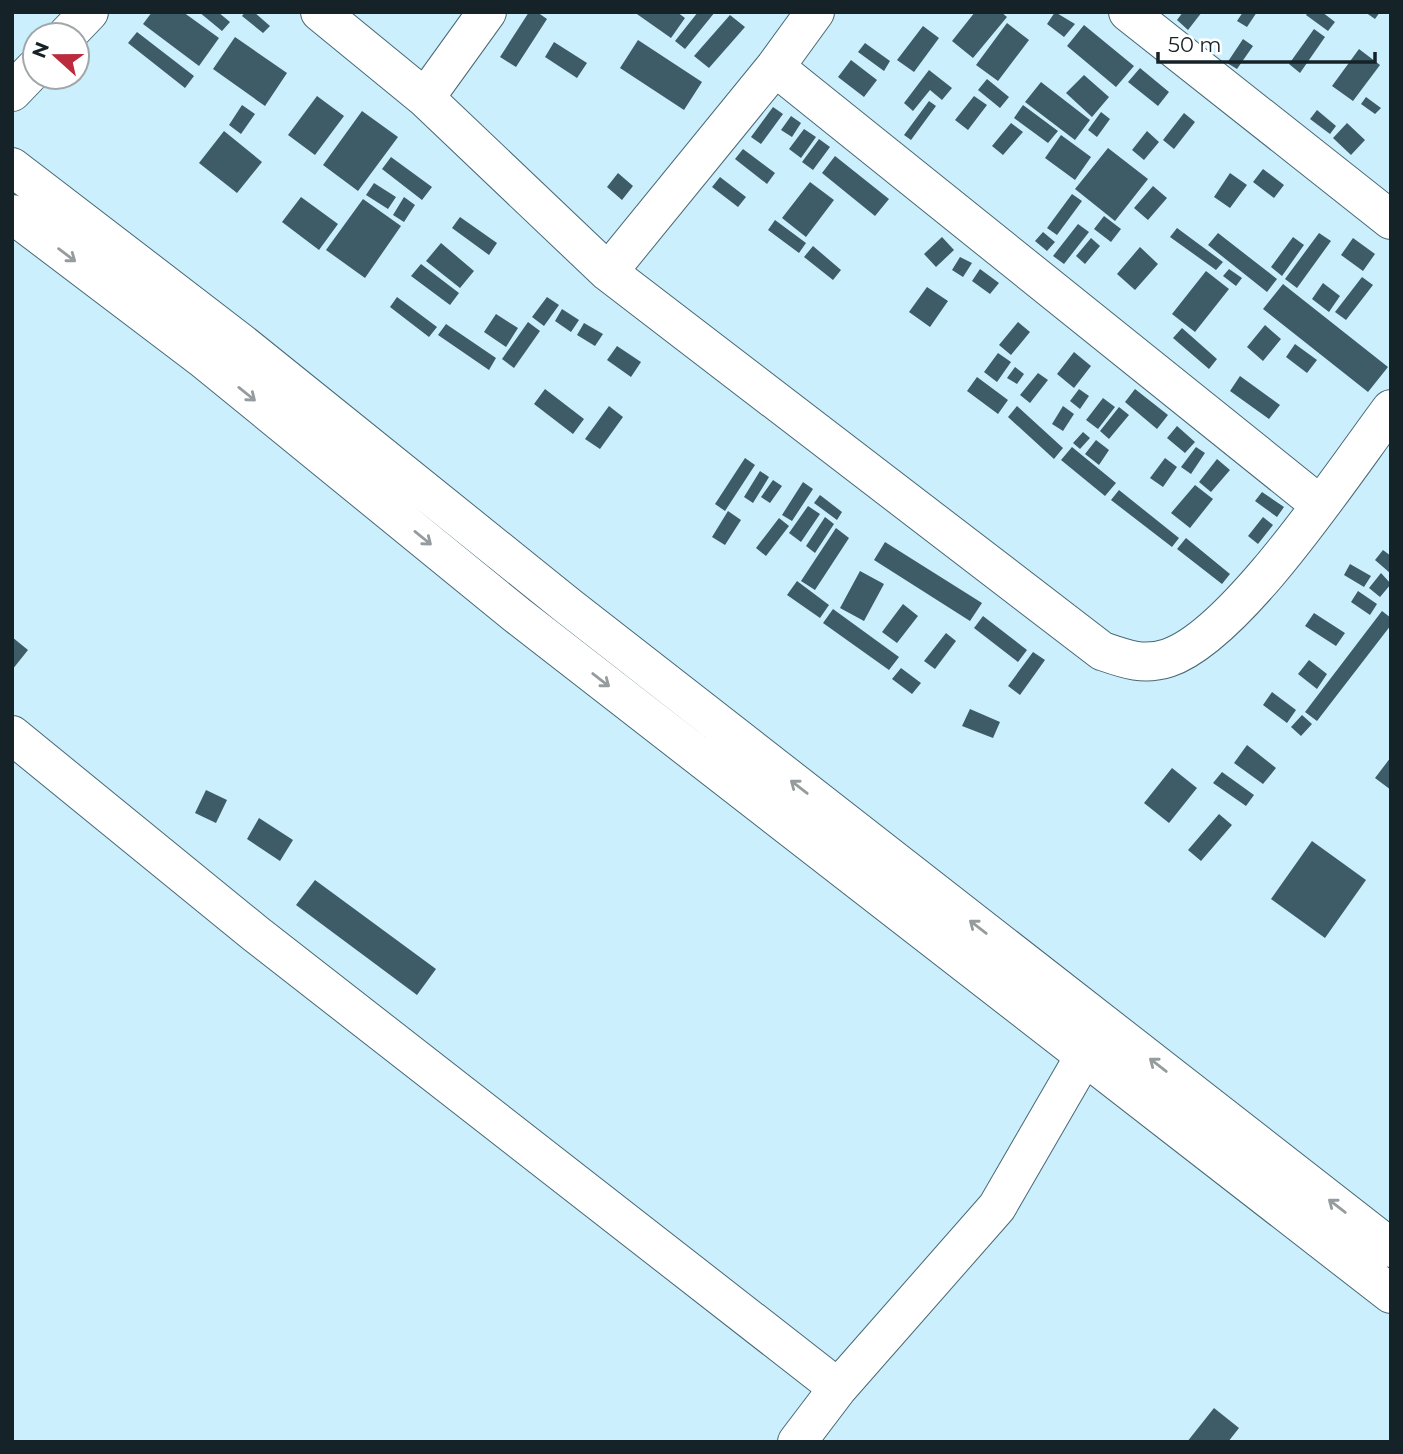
<svg xmlns="http://www.w3.org/2000/svg" width="1403" height="1454" font-family="Montserrat,sans-serif">
  <rect width="100%" height="100%" fill="#cceffd"/>
  <path fill="#3d5c68" d="M152 12H183L219 38 199 66 143 24Z
    M199 12H218L230 22 222 31Z
    M245 12H254L270 26 263 33 242 16Z
    M529 12H537L547 19 516 67 500 57Z
    M634 12H677L685 18 671 38Z
    M698 12H715L685 49 675 41Z
    M975 12H1001L1007 17 973 58 952 41Z
    M1055 12 1075 24 1064 37 1047 24Z
    M1183 12H1202L1188 30 1177 20Z
    M1243 12H1257L1247 27 1237 21Z
    M1308 12H1322L1335 22 1328 31 1306 15Z
    M1365 12H1380L1375 19Z
    M730 15 745 27 709 68 694 56Z
    M1007 23 1029 40 998 81 976 65Z
    M1084 25 1134 66 1116 87 1067 46Z
    M923 26 939 38 914 72 897 60Z
    M1314 29 1325 37 1300 73 1289 64Z
    M137 32 194 76 185 88 128 43Z
    M235 37 287 73 265 106 213 69Z
    M1243 39 1253 46 1237 69 1227 63Z
    M638 40 702 82 684 110 620 68Z
    M554 42 587 63 577 78 545 57Z
    M865 43 890 61 884 71 858 52Z
    M1359 49 1380 65 1353 101 1332 86Z
    M851 60 877 80 864 97 838 77Z
    M1140 68 1169 92 1158 106 1128 82Z
    M929 70 952 88 942 100 930 90 913 111 904 103Z
    M1084 75 1109 97 1092 117 1066 93Z
    M987 79 1009 97 1000 108 978 90Z
    M1041 82 1090 120 1075 140 1025 102Z
    M317 96 344 116 315 155 288 135Z
    M974 96 987 105 968 130 955 120Z
    M1366 97 1381 108 1375 114 1361 104Z
    M929 101 936 106 911 140 904 135Z
    M242 105 255 114 241 134 229 125Z
    M1023 105 1058 131 1048 143 1014 118Z
    M773 107 783 114 761 144 751 137Z
    M1317 110 1336 126 1330 134 1310 119Z
    M362 111 398 137 358 191 323 165Z
    M1101 112 1110 119 1097 137 1088 130Z
    M1184 113 1195 122 1174 149 1163 140Z
    M791 116 801 123 792 137 781 130Z
    M1011 123 1023 132 1003 155 992 146Z
    M1347 123 1365 140 1351 155 1333 138Z
    M804 129 816 137 801 158 789 149Z
    M224 131 262 162 237 193 199 163Z
    M1147 131 1159 142 1144 160 1132 150Z
    M1061 135 1091 157 1075 180 1045 158Z
    M819 139 830 147 813 170 802 162Z
    M1108 148 1148 179 1115 221 1075 189Z
    M743 149 775 173 767 184 735 159Z
    M835 156 889 199 875 216 822 173Z
    M391 157 432 187 422 200 382 169Z
    M1263 169 1284 185 1274 198 1253 182Z
    M618 173 633 186 622 200 607 187Z
    M1230 173 1247 185 1230 208 1214 197Z
    M720 177 746 197 738 207 712 187Z
    M810 182 834 200 806 237 782 218Z
    M374 183 396 197 388 209 366 195Z
    M1153 186 1167 198 1148 220 1134 208Z
    M1072 194 1082 201 1057 235 1047 228Z
    M301 197 338 224 319 250 282 222Z
    M404 197 415 205 404 222 393 215Z
    M363 199 401 226 365 278 326 250Z
    M1104 216 1121 229 1111 242 1094 229Z
    M460 217 497 243 489 255 452 228Z
    M775 220 806 243 799 253 768 230Z
    M1078 224 1089 232 1064 264 1053 256Z
    M1177 228 1223 262 1216 270 1170 237Z
    M1043 232 1055 242 1047 251 1035 241Z
    M1218 233 1277 279 1267 292 1208 245Z
    M1319 233 1331 241 1297 288 1285 279Z
    M942 237 954 250 936 267 924 254Z
    M1293 237 1304 245 1282 276 1271 267Z
    M1091 238 1100 246 1085 264 1076 256Z
    M1353 238 1375 254 1363 271 1341 255Z
    M441 243 474 271 460 288 426 261Z
    M813 246 841 270 833 280 804 257Z
    M1140 247 1158 264 1135 290 1117 274Z
    M960 257 972 263 963 277 952 270Z
    M421 264 459 293 450 305 411 276Z
    M980 269 999 283 990 294 972 281Z
    M1229 269 1242 278 1236 286 1223 276Z
    M1206 271 1229 289 1195 332 1172 314Z
    M1362 277 1373 285 1346 320 1335 312Z
    M1323 283 1340 296 1329 312 1312 299Z
    M1283 284 1388 367 1368 392 1263 309Z
    M927 287 948 301 930 327 909 312Z
    M397 297 437 327 429 337 390 307Z
    M547 297 559 305 544 326 532 317Z
    M562 309 579 320 571 332 555 321Z
    M496 314 518 328 506 347 484 332Z
    M528 322 540 331 514 368 502 359Z
    M1018 322 1030 332 1011 355 999 345Z
    M584 323 603 334 595 346 577 335Z
    M446 324 496 358 489 370 438 335Z
    M1265 325 1281 339 1263 361 1247 347Z
    M1182 328 1217 359 1209 369 1173 338Z
    M1295 344 1317 360 1307 373 1286 357Z
    M617 346 641 362 631 377 607 360Z
    M1074 352 1091 366 1074 388 1057 374Z
    M998 353 1011 362 997 382 984 372Z
    M1015 367 1024 374 1017 384 1007 378Z
    M1038 373 1048 380 1030 403 1020 395Z
    M1240 376 1280 405 1269 419 1230 391Z
    M977 377 1008 400 998 414 967 391Z
    M545 389 584 419 573 434 534 404Z
    M1079 389 1089 396 1080 409 1070 401Z
    M1135 389 1168 415 1157 429 1125 402Z
    M1103 398 1115 407 1098 429 1086 420Z
    M609 406 623 417 600 449 585 439Z
    M1017 406 1063 448 1054 459 1008 417Z
    M1063 406 1074 414 1063 431 1052 424Z
    M1119 407 1129 415 1109 439 1100 431Z
    M1177 426 1195 442 1185 453 1167 438Z
    M1083 432 1090 438 1080 449 1073 443Z
    M1096 440 1109 450 1099 465 1085 454Z
    M1072 447 1116 483 1105 496 1061 460Z
    M1196 447 1205 453 1191 474 1181 467Z
    M745 458 755 465 725 511 715 504Z
    M1165 458 1177 467 1163 487 1150 478Z
    M1217 459 1230 470 1211 492 1199 482Z
    M760 471 769 477 753 503 744 497Z
    M773 480 782 486 770 503 761 497Z
    M803 482 813 489 792 521 782 515Z
    M1195 485 1213 499 1190 528 1171 513Z
    M1119 490 1179 538 1172 547 1111 500Z
    M1262 492 1284 507 1277 517 1255 501Z
    M820 495 842 512 837 520 814 503Z
    M808 506 820 514 801 542 789 533Z
    M728 511 741 520 725 545 712 537Z
    M825 517 834 524 815 553 806 546Z
    M1263 517 1273 525 1258 544 1248 536Z
    M779 518 789 526 766 556 756 548Z
    M836 528 849 538 815 590 801 581Z
    M1186 538 1230 574 1222 584 1177 549Z
    M885 542 982 603 970 621 874 560Z
    M1383 550 1391 556 1390 573 1375 560Z
    M1350 564 1371 576 1364 587 1344 575Z
    M860 571 884 584 864 621 840 608Z
    M1381 573 1391 584 1380 597 1369 588Z
    M797 581 829 605 820 618 787 595Z
    M1358 591 1377 604 1370 615 1351 602Z
    M903 604 918 616 897 643 882 632Z
    M833 609 899 657 889 670 823 623Z
    M1382 611 1391 618V625L1317 721 1305 712Z
    M1314 613 1345 633 1336 646 1305 626Z
    M983 616 1027 650 1018 662 974 628Z
    M946 633 956 641 935 669 924 661Z
    M12 637 28 650 12 670Z
    M1033 652 1045 660 1020 695 1008 686Z
    M1309 660 1327 674 1317 689 1298 674Z
    M901 668 921 683 912 694 892 679Z
    M1272 692 1296 710 1287 723 1263 705Z
    M970 709 1000 722 993 738 962 726Z
    M1302 715 1312 724 1301 736 1291 727Z
    M1247 745 1276 768 1263 784 1234 763Z
    M1391 757V790L1375 778Z
    M1172 768 1197 788 1169 823 1144 803Z
    M1222 772 1254 795 1246 806 1213 783Z
    M206 790 227 800 216 823 195 813Z
    M1219 814 1232 825 1201 861 1188 850Z
    M259 818 293 840 280 861 247 839Z
    M1312 841 1366 880 1325 938 1271 899Z
    M315 880 436 969 417 995 296 905Z
    M1214 1408 1239 1428 1228 1442H1187Z"/>
  <g fill="none" stroke-linecap="round" stroke-linejoin="round">
    <defs>
      <path id="minor" d="M320 12 425 98 608 272 1102 651C1125 659 1143 666 1168 658 1237 635 1345 470 1391 409
        M1128 12 1391 220
        M67 35 89 12
        M775 67 1319 504
        M12 92 35 68
        M425 98 487 12
        M12 167 240 342 568 606 1391 1248
        M12 214 202 358 517 615 1391 1294
        M608 272 775 67 815 12
        M12 735 256 934 838 1388
        M797 1442 838 1388 997 1207 1085 1055"/>
    </defs>
    <use href="#minor" stroke="#486874" stroke-width="40"/>
    <use href="#minor" stroke="#fff" stroke-width="38"/>
  </g>
  <defs><path id="oneway-shaft" d="M-6 0H5M1.5-3L5.5 0L1.5 3" fill="none" stroke-width="1.6" stroke-linecap="round" stroke-linejoin="round" transform="scale(1.75)"/></defs>
  <g stroke="#969c9e">
    <use href="#oneway-shaft" transform="translate(67 255) rotate(37)"/>
    <use href="#oneway-shaft" transform="translate(247 394) rotate(39)"/>
    <use href="#oneway-shaft" transform="translate(423 538) rotate(39)"/>
    <use href="#oneway-shaft" transform="translate(601 680) rotate(38)"/>
    <use href="#oneway-shaft" transform="translate(799 787) rotate(-142)"/>
    <use href="#oneway-shaft" transform="translate(978 927) rotate(-142)"/>
    <use href="#oneway-shaft" transform="translate(1158 1065) rotate(-142)"/>
    <use href="#oneway-shaft" transform="translate(1337 1206) rotate(-142)"/>
  </g>
  <rect width="1403" height="1454" fill="none" stroke="#152227" stroke-width="28"/>
  <g transform="translate(56 56) rotate(291)"><circle r="33" fill="#ffffff" stroke="#a1a7a9" stroke-width="2"/>
  <path d="M0-5L12 26L0 18L-12 26Z" fill="#bb2a3d"/>
  <text y="-10" font-size="19" font-weight="bold" text-anchor="middle" fill="#152227">N</text>
  </g>
  <path d="M1158 52v10h217v-10" fill="none" stroke="#152227" stroke-width="3.5"/>
  <text x="1168" y="52" font-size="21" fill="#152227" stroke="#ffffff" stroke-width="5" paint-order="stroke">50 m</text>
</svg>
